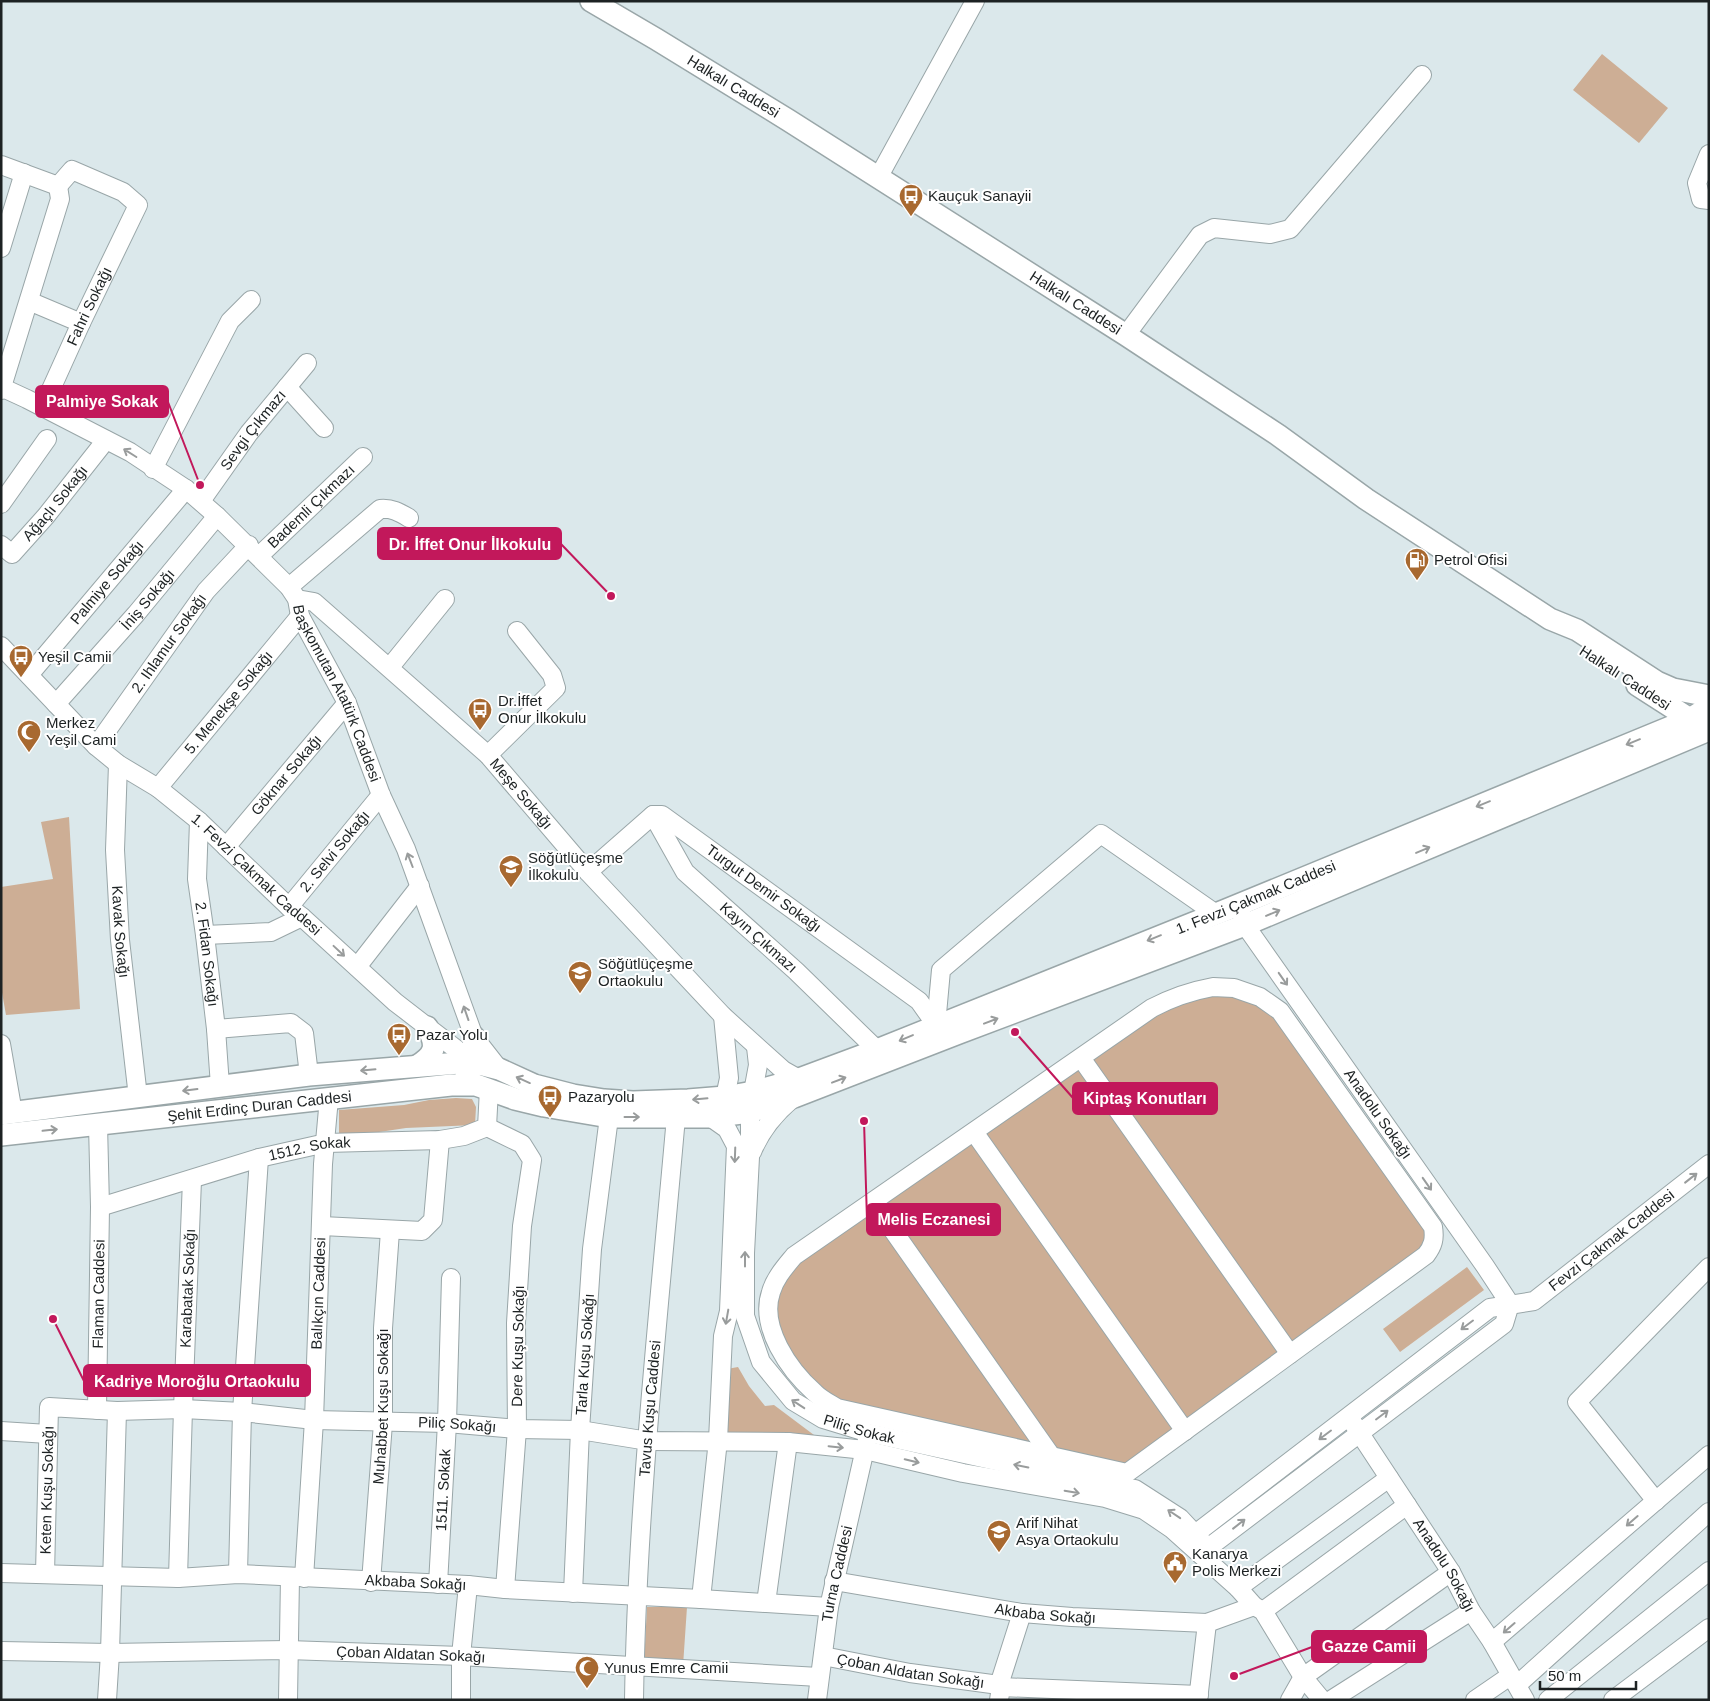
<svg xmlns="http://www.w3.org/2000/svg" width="1710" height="1701" font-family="Helvetica,sans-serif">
  <rect width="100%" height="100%" fill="#dbe8eb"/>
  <path fill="#cdae95" d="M1602 54 1668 108 1639 143 1573 90Z
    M69 817 80 1009 6 1015 1 987V887L53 879 41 822Z
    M1214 994C1239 995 1254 1002 1275 1016L1426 1230 1428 1237 1421 1250 1289 1346 1089 1061 1156 1014 1175 1004Z
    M1082 1066 1282 1351 1184 1423 981 1135Z
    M456 1098 472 1099 476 1107 475 1125 406 1128 339 1138V1110L404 1105 429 1100Z
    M975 1140 1178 1427 1125 1466 1053 1450 881 1205Z
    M873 1210 1039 1447 840 1402C816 1386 802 1371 788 1346 783 1338 776 1325 775 1314 772 1278 806 1257 832 1239 846 1229 859 1220 873 1210Z
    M1467 1267 1484 1290 1400 1352 1383 1329Z
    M738 1367 749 1386 765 1406 774 1405 814 1435 724 1434 727 1369Z
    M647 1607H687L683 1666 644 1664Z"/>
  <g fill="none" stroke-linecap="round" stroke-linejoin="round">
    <defs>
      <g id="minor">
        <path d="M1709 154 1697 183 1701 199 1709 200"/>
        <path d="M1 165 58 186"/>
        <path d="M878 178 975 1"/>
        <path d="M1 248 24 173"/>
        <path d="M29 301 81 323"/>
        <path d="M1126 335 1200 235 1214 228 1270 234 1290 229 1422 75"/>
        <path id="s1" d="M1 387 27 399 130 452 186 489 217 516 289 587 297 599 300 616 347 703 381 795 406 849 474 1037 499 1069"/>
        <path d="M287 387 324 428"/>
        <path d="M1 390 60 199 58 186"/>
        <path id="s2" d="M43 407 81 323 138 205 123 192 72 170 58 186"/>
        <path d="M153 469 230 321 251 300"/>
        <path id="s3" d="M201 501 249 433 307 363"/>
        <path d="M1 504 47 439"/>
        <path id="s4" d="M1 545 12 554 46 516 106 440"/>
        <path id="s5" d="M259 556 363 457"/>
        <path d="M289 587 380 509C392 508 399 512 409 518"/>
        <path id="s6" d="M297 599 314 602 488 755 588 872 723 1016 783 1070 799 1079"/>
        <path id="s7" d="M1 646 96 746 118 764 158 788 199 821 289 907 302 917 395 1002 478 1066"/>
        <path d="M390 667 445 599"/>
        <path id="s8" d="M29 675 186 489"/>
        <path id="s9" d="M56 704 136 614 217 516"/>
        <path id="s10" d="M96 746 206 591 249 545"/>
        <path d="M488 755 556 688 552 675 517 631"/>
        <path id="s11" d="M118 764 115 850 120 940 138 1097"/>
        <path id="s12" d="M158 788 300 616"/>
        <path id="s13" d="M653 815 685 872 796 971 877 1050"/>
        <path id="s14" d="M199 821 197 879 205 935 216 1029 220 1086"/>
        <path id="s15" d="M226 847 347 703"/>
        <path id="s16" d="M588 872 653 815H662L919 1001 936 1025"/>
        <path id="s17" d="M289 907 381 795"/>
        <path d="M205 935 271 932 302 917"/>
        <path d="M357 967 420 886"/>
        <path d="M1213 987 1234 988 1260 997 1280 1011 1433 1227C1435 1239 1433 1246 1426 1255L1127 1473 837 1408C829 1403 821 1399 815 1393 789 1370 759 1327 771 1292 775 1278 785 1267 794 1256L1152 1008C1173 997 1191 991 1213 987Z"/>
        <path d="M723 1016 729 1078 725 1097"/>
        <path d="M936 1025 941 970 1101 834 1216 914"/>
        <path d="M216 1029 291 1023 304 1033 309 1075"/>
        <path d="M1 1044 13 1113"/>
        <path d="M1081 1058 1290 1354"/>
        <path d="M753 1092 758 1065 756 1047"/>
        <path id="s18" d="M750 1112V1157L745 1253V1316L761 1362 793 1401 823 1419 869 1433 1051 1473 1135 1489 1180 1518 1208 1548"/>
        <path d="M487 1127 522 1144 532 1160 522 1226 516 1323 517 1429 505 1589"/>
        <path d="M974 1132 1185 1431"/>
        <path d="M752 1152C761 1130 774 1114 792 1099"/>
        <path d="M873 1202 1052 1457"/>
        <path id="s19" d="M100 1207 259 1158 326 1143 440 1140 464 1136 487 1127 489 1089"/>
        <path d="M322 1226 422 1231 433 1220 440 1140"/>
        <path id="s20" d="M97 1410 100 1207 98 1124"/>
        <path id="s21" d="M1353 1423 1451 1572 1471 1611 1492 1642 1525 1700"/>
        <path d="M1 1431 48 1434"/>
        <path d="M1656 1501 1577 1402 1709 1267"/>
        <path id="s22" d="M1186 1541 1490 1308 1534 1301 1709 1164"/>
        <path d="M1200 1554 1504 1324 1510 1304 1485 1266 1245 925 1241 913"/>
        <path id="s23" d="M1 1573 178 1578 238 1574 468 1585 505 1589 701 1599 829 1607"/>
        <path id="s24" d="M45 1574 49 1407 117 1411 183 1409 242 1412 314 1420 447 1423 517 1429 580 1430 648 1441 788 1442 865 1450 963 1473 1105 1498 1144 1510 1172 1529 1238 1588"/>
        <path d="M238 1574 242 1412 259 1158"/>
        <path id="s25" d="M178 1578 183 1409 192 1180"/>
        <path id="s26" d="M304 1578 314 1420 323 1164 329 1098"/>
        <path id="s27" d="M834 1581 1022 1613 1072 1617 1207 1623 1254 1606"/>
        <path id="s28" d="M371 1582 383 1423V1328L390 1231"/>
        <path id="s29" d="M438 1584 447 1423 451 1278"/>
        <path id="s30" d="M573 1593 580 1430 592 1249 609 1117"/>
        <path d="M701 1599 718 1440 723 1336 729 1311 736 1146 727 1129 710 1117"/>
        <path d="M766 1603 788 1442"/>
        <path d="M1263 1611 1407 1505"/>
        <path d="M1492 1642 1709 1455"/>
        <path id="s31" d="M1 1651 110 1653 288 1650 461 1656 819 1677"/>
        <path id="s32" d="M823 1656 910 1673 999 1685"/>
        <path d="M1517 1685 1709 1512"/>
        <path d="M1001 1687 1199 1695"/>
        <path d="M107 1700 110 1653 117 1411"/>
        <path d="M288 1700 290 1577"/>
        <path d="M461 1700V1656L468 1585"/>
        <path id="s33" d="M634 1700C637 1505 659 1311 676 1117"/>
        <path id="s34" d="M817 1700 829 1607 867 1440"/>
        <path d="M999 1700 1001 1687 999 1685 1022 1613"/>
        <path d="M1198 1700 1207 1623"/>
        <path d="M1290 1700 1303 1677 1451 1572"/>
        <path d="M1322 1700 1303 1677 1263 1611 1254 1606 1238 1588 1389 1478"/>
        <path d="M1331 1700 1471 1611"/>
        <path d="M1475 1700 1510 1676"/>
        <path d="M1548 1700 1709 1571"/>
        <path d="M1613 1700 1709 1628"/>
      </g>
      <g id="major">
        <path id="s35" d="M591 1 656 39 788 120 1126 335 1278 435 1366 499 1550 619 1577 630 1657 682 1673 689 1709 696"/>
        <path d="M1637 685 1690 719 1701 722"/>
        <path d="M417 1066C435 1055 438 1046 427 1027"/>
        <path d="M466 1075 472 1062 474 1037"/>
        <path id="s36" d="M1 1114 309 1075 472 1062 499 1069 534 1085 573 1095 604 1100 633 1102 688 1100 725 1097 753 1092 799 1079 877 1050 1226 910 1690 719 1709 707"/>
        <path id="s37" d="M1 1135 451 1085H476L515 1099 544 1106 609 1117H710L750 1112 794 1097 959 1033 1245 925 1709 730"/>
      </g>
    </defs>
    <use href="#minor" stroke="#99a6a8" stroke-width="20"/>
    <use href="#major" stroke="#99a6a8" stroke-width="24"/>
    <use href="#minor" stroke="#fff" stroke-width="18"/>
    <use href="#major" stroke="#fff" stroke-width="21"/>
  </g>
  <defs><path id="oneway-shaft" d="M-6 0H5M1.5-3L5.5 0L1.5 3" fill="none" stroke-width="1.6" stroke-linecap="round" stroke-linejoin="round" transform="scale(1.25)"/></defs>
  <g stroke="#999c9c">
    <use href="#oneway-shaft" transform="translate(130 453) rotate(-148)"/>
    <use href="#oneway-shaft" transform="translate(1633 742) rotate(158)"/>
    <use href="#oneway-shaft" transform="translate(1483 804) rotate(158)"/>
    <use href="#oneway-shaft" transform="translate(1423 850) rotate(-23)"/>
    <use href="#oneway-shaft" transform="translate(410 860) rotate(-111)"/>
    <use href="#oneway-shaft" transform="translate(1273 913) rotate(-23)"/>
    <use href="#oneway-shaft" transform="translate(1154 938) rotate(158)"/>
    <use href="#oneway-shaft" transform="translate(339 951) rotate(43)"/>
    <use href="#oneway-shaft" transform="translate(1283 979) rotate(55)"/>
    <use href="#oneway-shaft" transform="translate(466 1013) rotate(-109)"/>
    <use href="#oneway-shaft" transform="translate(991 1021) rotate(-21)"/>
    <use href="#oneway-shaft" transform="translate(906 1038) rotate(157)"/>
    <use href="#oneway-shaft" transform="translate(368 1070) rotate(175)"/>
    <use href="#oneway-shaft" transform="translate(523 1080) rotate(-156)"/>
    <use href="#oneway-shaft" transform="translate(839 1080) rotate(-21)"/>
    <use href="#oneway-shaft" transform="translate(190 1090) rotate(173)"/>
    <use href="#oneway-shaft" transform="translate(700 1099) rotate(175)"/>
    <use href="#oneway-shaft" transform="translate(632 1117)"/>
    <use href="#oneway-shaft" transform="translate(50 1130) rotate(-6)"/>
    <use href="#oneway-shaft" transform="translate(735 1155) rotate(92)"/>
    <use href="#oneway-shaft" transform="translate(1691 1178) rotate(-38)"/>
    <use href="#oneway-shaft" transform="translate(1427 1184) rotate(55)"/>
    <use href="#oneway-shaft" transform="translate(745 1259) rotate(-90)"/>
    <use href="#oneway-shaft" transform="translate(727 1317) rotate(100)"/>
    <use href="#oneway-shaft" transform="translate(1467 1325) rotate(143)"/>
    <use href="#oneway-shaft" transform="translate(798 1404) rotate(-147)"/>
    <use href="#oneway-shaft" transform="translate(1382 1415) rotate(-37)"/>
    <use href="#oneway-shaft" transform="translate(1325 1435) rotate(143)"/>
    <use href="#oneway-shaft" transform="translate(836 1447) rotate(6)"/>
    <use href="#oneway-shaft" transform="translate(912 1461) rotate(13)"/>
    <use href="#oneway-shaft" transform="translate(1021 1466) rotate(-168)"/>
    <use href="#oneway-shaft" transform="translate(1072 1492) rotate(10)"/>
    <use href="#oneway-shaft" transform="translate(1174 1514) rotate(-146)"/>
    <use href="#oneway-shaft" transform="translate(1632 1521) rotate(139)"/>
    <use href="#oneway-shaft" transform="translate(1239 1524) rotate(-38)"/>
    <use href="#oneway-shaft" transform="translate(1509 1628) rotate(139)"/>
  </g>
  <defs>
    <symbol id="bus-pin" viewBox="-11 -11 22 30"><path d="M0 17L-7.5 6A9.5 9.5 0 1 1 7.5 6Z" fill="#a86930" stroke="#fff"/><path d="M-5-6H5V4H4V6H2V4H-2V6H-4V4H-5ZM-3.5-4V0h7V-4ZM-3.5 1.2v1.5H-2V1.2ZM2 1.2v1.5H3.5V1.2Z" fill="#fff"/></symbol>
    <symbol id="fuel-pin" viewBox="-11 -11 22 30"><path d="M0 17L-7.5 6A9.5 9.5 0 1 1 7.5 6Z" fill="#a86930" stroke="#fff"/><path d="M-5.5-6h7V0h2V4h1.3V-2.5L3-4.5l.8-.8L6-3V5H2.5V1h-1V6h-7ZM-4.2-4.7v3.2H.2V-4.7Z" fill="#fff"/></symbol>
    <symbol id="mosque-pin" viewBox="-11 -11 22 30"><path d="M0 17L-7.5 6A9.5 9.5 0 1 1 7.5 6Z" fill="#a86930" stroke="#fff"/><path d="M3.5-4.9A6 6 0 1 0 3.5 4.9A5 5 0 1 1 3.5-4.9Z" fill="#fff"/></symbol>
    <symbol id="school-pin" viewBox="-11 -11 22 30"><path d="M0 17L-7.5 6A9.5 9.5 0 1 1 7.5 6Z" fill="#a86930" stroke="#fff"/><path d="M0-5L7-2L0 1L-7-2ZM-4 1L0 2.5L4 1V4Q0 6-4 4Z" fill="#fff"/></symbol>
    <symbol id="civic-pin" viewBox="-11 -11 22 30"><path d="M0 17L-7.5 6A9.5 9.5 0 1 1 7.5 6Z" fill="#a86930" stroke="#fff"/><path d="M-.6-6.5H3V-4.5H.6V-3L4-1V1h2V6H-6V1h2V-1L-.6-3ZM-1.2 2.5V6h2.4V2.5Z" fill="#fff"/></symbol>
  </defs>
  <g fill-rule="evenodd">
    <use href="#bus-pin" x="897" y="182" width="28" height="38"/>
    <use href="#fuel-pin" x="1403" y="546" width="28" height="38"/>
    <use href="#bus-pin" x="7" y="643" width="28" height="38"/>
    <use href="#bus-pin" x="466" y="696" width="28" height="38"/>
    <use href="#mosque-pin" x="15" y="718" width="28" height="38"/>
    <use href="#school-pin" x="497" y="853" width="28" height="38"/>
    <use href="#school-pin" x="566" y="959" width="28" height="38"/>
    <use href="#bus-pin" x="385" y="1021" width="28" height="38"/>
    <use href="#bus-pin" x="536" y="1083" width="28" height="38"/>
    <use href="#school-pin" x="985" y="1518" width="28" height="38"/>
    <use href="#civic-pin" x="1161" y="1549" width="28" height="38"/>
    <use href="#mosque-pin" x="573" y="1654" width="28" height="38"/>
  </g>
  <g text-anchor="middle" stroke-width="4" stroke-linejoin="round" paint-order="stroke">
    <g font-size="15" fill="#1d2223" stroke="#fff">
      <text dy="5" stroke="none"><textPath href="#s35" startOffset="166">Halkalı Caddesi</textPath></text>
      <text dy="5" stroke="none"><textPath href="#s35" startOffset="571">Halkalı Caddesi</textPath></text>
      <text dy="5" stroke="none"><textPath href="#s2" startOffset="111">Fahri Sokağı</textPath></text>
      <text dy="5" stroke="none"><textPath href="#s3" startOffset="88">Sevgi Çıkmazı</textPath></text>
      <text dy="5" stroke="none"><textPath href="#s4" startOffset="81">Ağaçlı Sokağı</textPath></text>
      <text dy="5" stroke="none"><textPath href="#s5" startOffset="72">Bademli Çıkmazı</textPath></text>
      <text dy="5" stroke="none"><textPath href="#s8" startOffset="121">Palmiye Sokağı</textPath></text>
      <text dy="5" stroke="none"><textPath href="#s9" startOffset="139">İniş Sokağı</textPath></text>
      <text dy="5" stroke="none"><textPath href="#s10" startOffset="126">2. Ihlamur Sokağı</textPath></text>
      <text transform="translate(1625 678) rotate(33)" y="5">Halkalı Caddesi</text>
      <text dy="5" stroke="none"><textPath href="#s1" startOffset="471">Başkomutan Atatürk Caddesi</textPath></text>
      <text dy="5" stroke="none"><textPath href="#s12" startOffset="111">5. Menekşe Sokağı</textPath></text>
      <text dy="5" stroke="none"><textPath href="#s15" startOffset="94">Göknar Sokağı</textPath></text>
      <text dy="5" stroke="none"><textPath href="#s6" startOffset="300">Meşe Sokağı</textPath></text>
      <text dy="5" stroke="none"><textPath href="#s17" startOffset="72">2. Selvi Sokağı</textPath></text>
      <text dy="5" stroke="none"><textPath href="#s7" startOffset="344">1. Fevzi Çakmak Caddesi</textPath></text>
      <text dy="5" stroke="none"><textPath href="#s16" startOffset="221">Turgut Demir Sokağı</textPath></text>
      <text dy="5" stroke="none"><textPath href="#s36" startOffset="1301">1. Fevzi Çakmak Caddesi</textPath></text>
      <text dy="5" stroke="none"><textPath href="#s11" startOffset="168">Kavak Sokağı</textPath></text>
      <text dy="5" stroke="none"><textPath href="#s13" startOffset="164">Kayın Çıkmazı</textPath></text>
      <text dy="5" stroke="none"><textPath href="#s14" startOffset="134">2. Fidan Sokağı</textPath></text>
      <text dy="5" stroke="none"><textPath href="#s37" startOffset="260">Şehit Erdinç Duran Caddesi</textPath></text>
      <text transform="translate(1378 1114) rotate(55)" y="5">Anadolu Sokağı</text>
      <text dy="5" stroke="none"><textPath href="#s19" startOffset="218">1512. Sokak</textPath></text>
      <text dy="5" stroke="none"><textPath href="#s22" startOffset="526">Fevzi Çakmak Caddesi</textPath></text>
      <text dy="5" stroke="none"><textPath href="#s25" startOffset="290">Karabatak Sokağı</textPath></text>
      <text dy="5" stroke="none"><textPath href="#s26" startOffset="285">Balıkçın Caddesi</textPath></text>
      <text dy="5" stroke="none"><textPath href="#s20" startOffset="116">Flaman Caddesi</textPath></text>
      <text transform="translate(518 1346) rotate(-89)" y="5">Dere Kuşu Sokağı</text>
      <text dy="5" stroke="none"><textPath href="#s30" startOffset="239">Tarla Kuşu Sokağı</textPath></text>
      <text dy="5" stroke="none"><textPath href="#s28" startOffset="176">Muhabbet Kuşu Sokağı</textPath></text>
      <text dy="5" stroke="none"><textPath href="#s33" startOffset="292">Tavus Kuşu Caddesi</textPath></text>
      <text dy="5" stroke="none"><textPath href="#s24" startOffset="576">Piliç Sokağı</textPath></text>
      <text dy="5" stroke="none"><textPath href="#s18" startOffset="376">Piliç Sokak</textPath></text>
      <text dy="5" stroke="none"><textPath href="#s24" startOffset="84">Keten Kuşu Sokağı</textPath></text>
      <text dy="5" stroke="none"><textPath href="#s29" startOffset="94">1511. Sokak</textPath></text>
      <text dy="5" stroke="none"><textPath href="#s21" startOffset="169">Anadolu Sokağı</textPath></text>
      <text dy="5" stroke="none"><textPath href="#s34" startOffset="128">Turna Caddesi</textPath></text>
      <text dy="5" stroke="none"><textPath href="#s23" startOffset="415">Akbaba Sokağı</textPath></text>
      <text dy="5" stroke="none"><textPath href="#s27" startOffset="214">Akbaba Sokağı</textPath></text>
      <text dy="5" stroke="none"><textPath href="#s31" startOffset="410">Çoban Aldatan Sokağı</textPath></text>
      <text dy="5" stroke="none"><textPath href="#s32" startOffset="89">Çoban Aldatan Sokağı</textPath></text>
    </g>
    <g font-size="15" fill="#1d2223" stroke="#fff" text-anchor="start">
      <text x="928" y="201">Kauçuk Sanayii</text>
      <text x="1434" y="565">Petrol Ofisi</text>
      <text x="38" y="662">Yeşil Camii</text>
      <text x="498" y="706">Dr.İffet<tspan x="498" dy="17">Onur İlkokulu</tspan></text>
      <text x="46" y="728">Merkez<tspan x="46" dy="17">Yeşil Cami</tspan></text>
      <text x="528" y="863">Söğütlüçeşme<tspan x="528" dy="17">İlkokulu</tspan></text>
      <text x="598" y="969">Söğütlüçeşme<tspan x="598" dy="17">Ortaokulu</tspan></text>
      <text x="416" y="1040">Pazar Yolu</text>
      <text x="568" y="1102">Pazaryolu</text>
      <text x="1016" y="1528">Arif Nihat<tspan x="1016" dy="17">Asya Ortaokulu</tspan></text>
      <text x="1192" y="1559">Kanarya<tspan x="1192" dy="17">Polis Merkezi</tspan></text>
      <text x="604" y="1673">Yunus Emre Camii</text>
    </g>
  </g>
  <path fill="none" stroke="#c2185b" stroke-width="2" d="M200 485L168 402M611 596L561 544M1015 1032L1073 1098M864 1121L867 1220M53 1319L84 1381M1234 1676L1312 1647"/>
  <g fill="#c2185b" stroke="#fff" stroke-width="2">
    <circle cx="200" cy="485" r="5"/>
    <circle cx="611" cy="596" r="5"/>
    <circle cx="1015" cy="1032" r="5"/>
    <circle cx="864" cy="1121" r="5"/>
    <circle cx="53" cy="1319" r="5"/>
    <circle cx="1234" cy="1676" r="5"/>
  </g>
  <g fill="#c2185b" stroke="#c2185b" stroke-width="2">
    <rect x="36" y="386" width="132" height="31" rx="5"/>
    <rect x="378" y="528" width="183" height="31" rx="5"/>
    <rect x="1073" y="1083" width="144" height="31" rx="5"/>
    <rect x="867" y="1204" width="133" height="31" rx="5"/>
    <rect x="84" y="1365" width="226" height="31" rx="5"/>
    <rect x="1312" y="1631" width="114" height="31" rx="5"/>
  </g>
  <g font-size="16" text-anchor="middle" font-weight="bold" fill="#fff">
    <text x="102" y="407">Palmiye Sokak</text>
    <text x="470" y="550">Dr. İffet Onur İlkokulu</text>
    <text x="1145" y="1104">Kiptaş Konutları</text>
    <text x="934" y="1225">Melis Eczanesi</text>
    <text x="197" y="1387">Kadriye Moroğlu Ortaokulu</text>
    <text x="1369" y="1652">Gazze Camii</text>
  </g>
  <rect width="1710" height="1701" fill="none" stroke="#1d2223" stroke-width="5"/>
  <path d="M1540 1681v8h96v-8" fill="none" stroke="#1d2223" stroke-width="2.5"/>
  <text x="1548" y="1681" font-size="15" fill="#1d2223" stroke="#ffffff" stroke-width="4" paint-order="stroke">50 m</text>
</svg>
